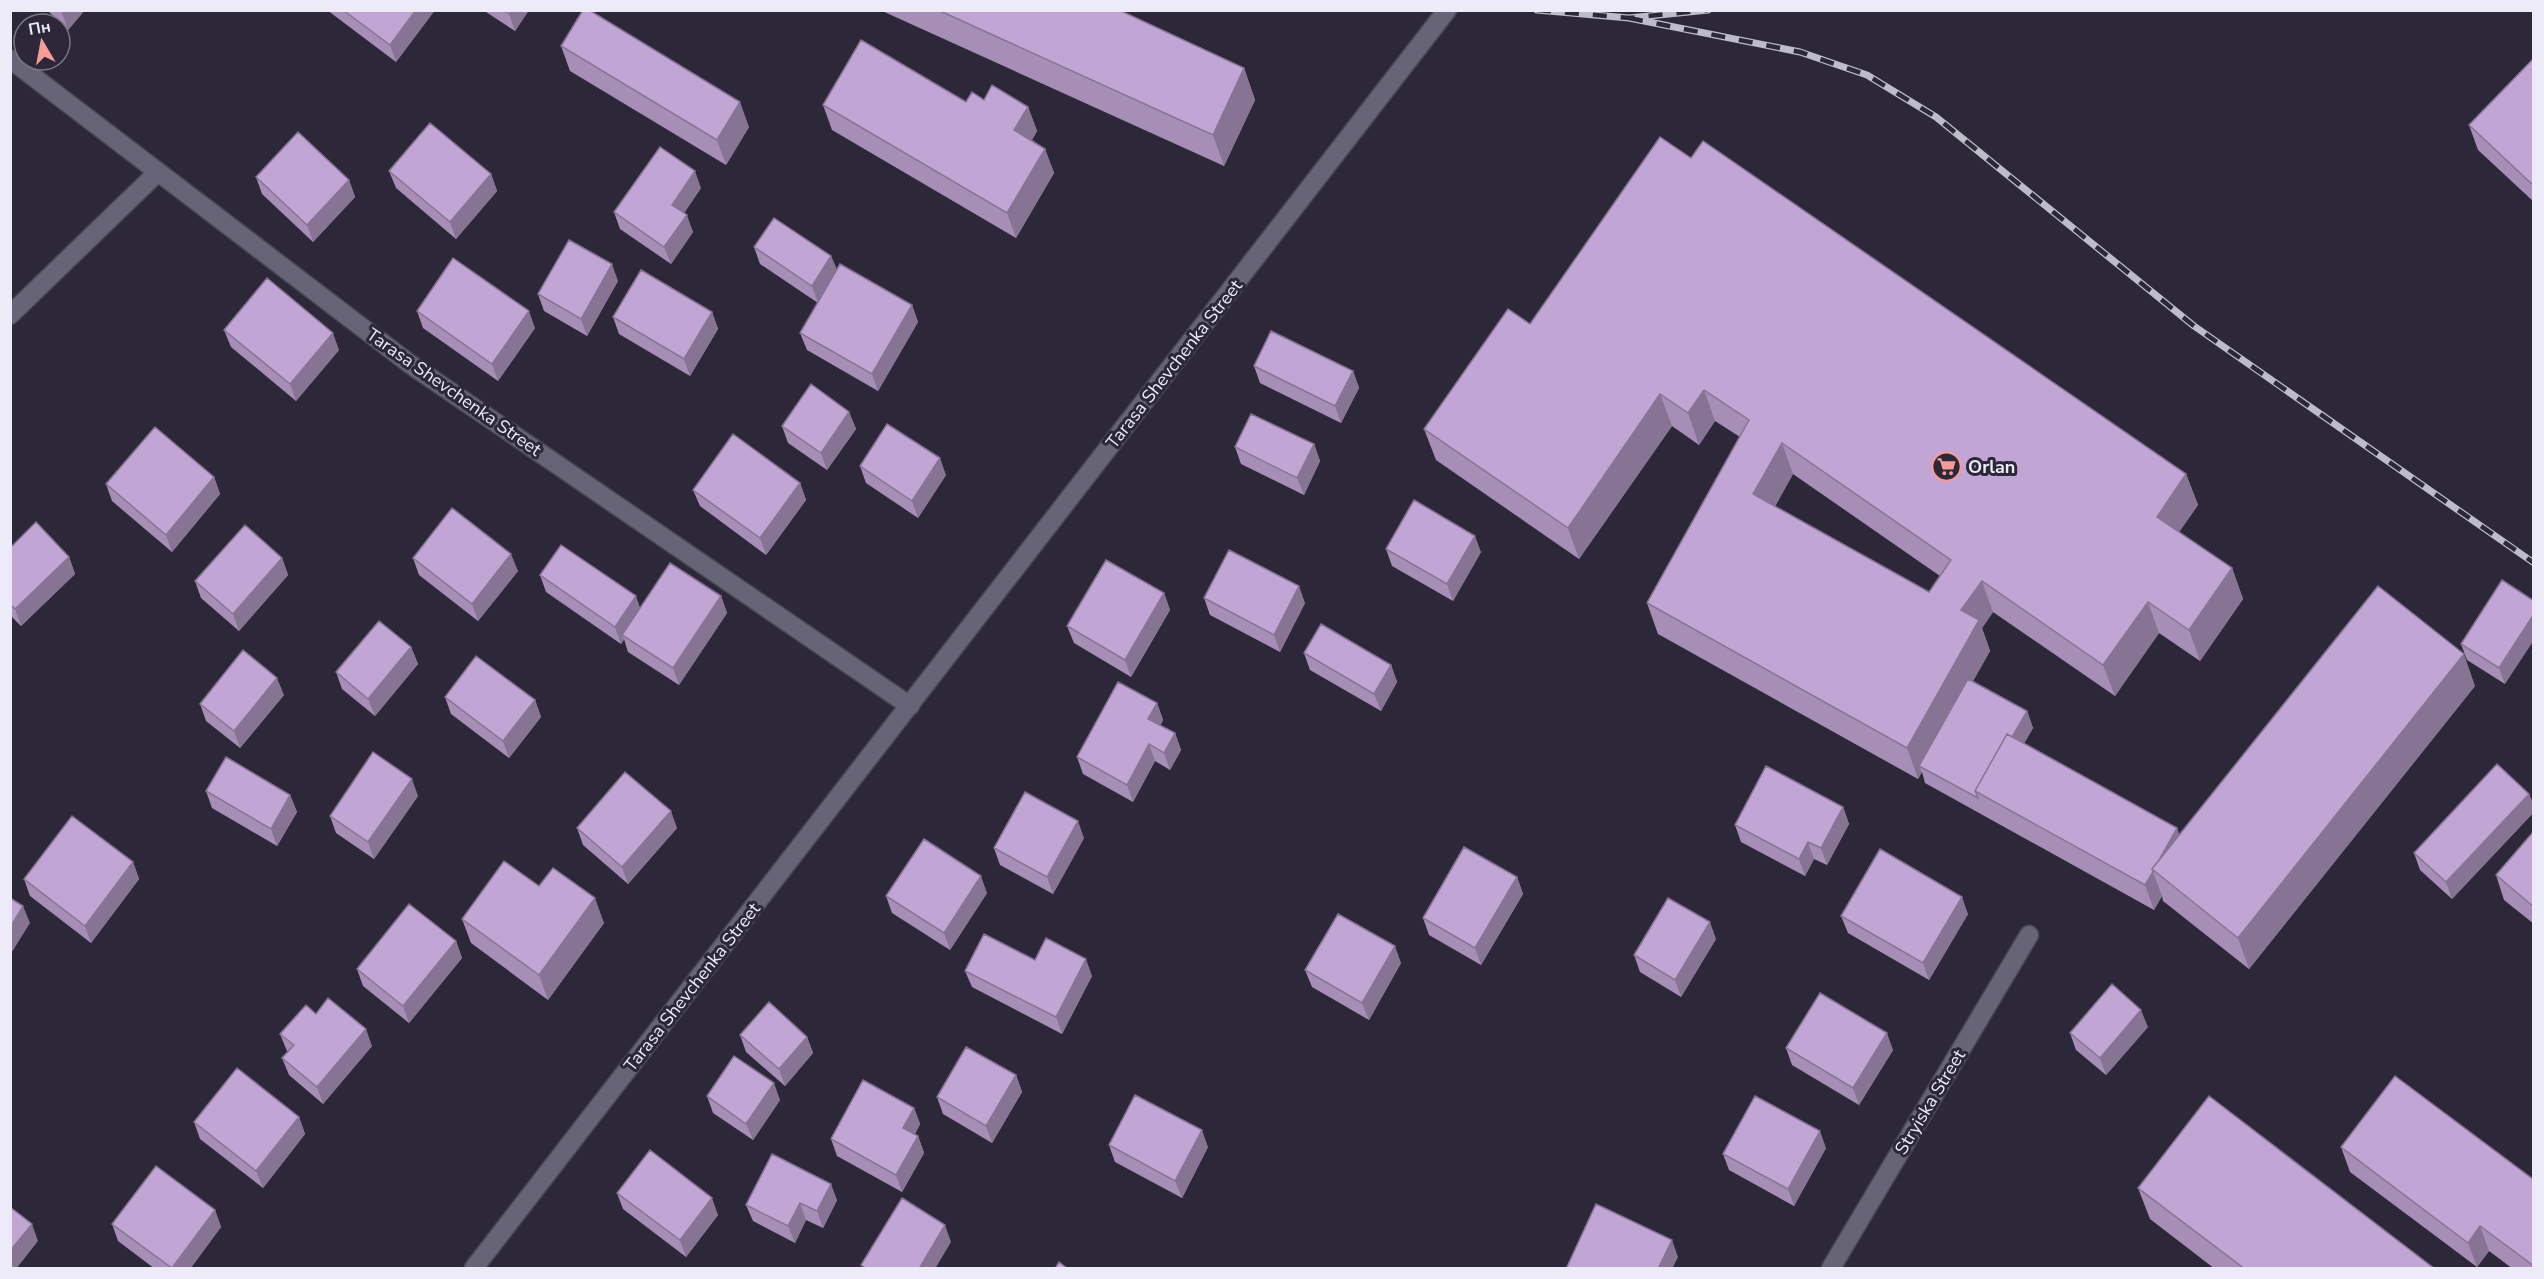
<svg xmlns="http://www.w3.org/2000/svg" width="2544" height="1279" font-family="'Nunito Sans',sans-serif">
  <rect width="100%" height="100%" fill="#2c2839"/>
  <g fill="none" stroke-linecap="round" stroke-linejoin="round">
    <defs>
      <path id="street" d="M10 59 410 364 910 706
        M10 315 158 172
        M1831 1268 2029 935"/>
      <path id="secondary" d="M474 1268 1447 10"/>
    </defs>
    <use href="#street" stroke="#484554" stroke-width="21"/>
    <use href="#secondary" stroke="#484554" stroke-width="21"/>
    <use href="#street" stroke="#686478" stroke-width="18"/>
    <use href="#secondary" stroke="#686478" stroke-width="18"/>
    <defs>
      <path id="rail" d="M1537 10 1629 18 1708 10
        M1629 18 1800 52 1867 75 1936 117 2194 326 2534 563"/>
    </defs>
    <use href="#rail" stroke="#bebcc9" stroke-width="7"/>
    <use href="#rail" stroke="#2c2839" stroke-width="4.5" stroke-dasharray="14" stroke-linecap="butt"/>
  </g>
  <path fill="#a68eb6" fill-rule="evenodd" d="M47 10H85L68 30Z
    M327 10H435L396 62Z
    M483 10H529L515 31Z
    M880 10H1119L1244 68 1255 100 1224 166Z
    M561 46 749 127 726 165 570 71Z
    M2534 58V202L2478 150 2469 125Z
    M984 100 1028 107 1037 131 1032 140 1045 149 1054 173 1016 238 832 130 823 105 966 102Z
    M1691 158 2186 474 2198 505 2179 532 2232 568 2243 599 2200 661 2159 633 2115 696 1993 612 1982 628 1990 651 1973 681 2027 711 2033 728 2024 743 2177 828 2179 835 2475 686 2249 969 2163 901 2162 896 2154 910 1925 783 1922 772 1918 779 1658 634 1647 603 1740 437 1715 421 1699 445 1672 426 1579 559 1436 460 1424 429 1530 324ZM1793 474 1940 576 1929 592 1775 506Z
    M389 171 491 174 497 191 456 239 396 188Z
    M256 177 349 180 355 197 313 242 262 194Z
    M701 188 684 213 693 232 671 264 620 229 614 212Z
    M754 247 831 256 837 270 912 305 918 322 878 391 807 350 800 333 818 303 760 264Z
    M618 281 587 336 544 311 538 294Z
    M417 311 535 328 498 381 423 328Z
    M712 312 718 329 690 376 619 334 613 317Z
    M224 330 339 350 296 401 231 347Z
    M1254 366 1353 371 1359 388 1341 423 1260 383Z
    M849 412 856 429 827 470 788 443 782 426Z
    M1314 444 1320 461 1304 495 1241 464 1235 447Z
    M860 466 946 475 918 518 866 483Z
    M214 477 220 494 172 552 112 501 106 484Z
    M800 483 806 500 766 555 700 506 693 490Z
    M10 548 69 557 75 574 21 626 10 615Z
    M1386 549 1481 552 1453 601 1392 566Z
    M282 558 288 575 239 631 201 598 195 581Z
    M413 558 518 571 478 621 419 575Z
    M540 575 640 608 721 596 727 613 679 685 628 652 624 639 621 644 546 592Z
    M2502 580 2505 684 2467 660 2461 644Z
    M1164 593 1170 610 1131 677 1074 643 1067 626Z
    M1204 598 1305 603 1280 652 1210 615Z
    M411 647 418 664 375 716 342 689 336 672Z
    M1304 653 1391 665 1397 682 1381 711 1310 670Z
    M284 695 240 748 206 721 200 704Z
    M445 697 535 700 541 717 509 758 451 714Z
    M1157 703 1163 720 1160 726 1175 733 1181 750 1170 770 1155 761 1133 802 1083 774 1077 757Z
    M206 791 290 795 297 812 277 846 212 808Z
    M2529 794 2534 806V812L2452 899 2420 870 2414 853Z
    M418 796 374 859 336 833 330 816Z
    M1843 807 1849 824 1827 865 1814 859 1805 876 1741 842 1735 825Z
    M577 828H677L628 884 583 845Z
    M2534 831V924L2504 900 2496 875Z
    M1084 838 1053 894 1000 865 994 848Z
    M133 862 139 879 91 943 30 896 24 879Z
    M1517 877 1523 894 1481 965 1429 935 1423 918Z
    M539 886 604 923 548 1000 471 943 462 919Z
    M987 893 950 950 892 913 886 896Z
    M1968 914 1929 980 1848 933 1841 916Z
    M1716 939 1681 997 1640 972 1634 955Z
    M456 941 462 958 409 1023 363 986 357 969Z
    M1035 960 1092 976 1062 1034 972 987 965 971Z
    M1401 963 1369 1020 1312 987 1305 970Z
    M316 1014 372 1046 323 1104 289 1075 282 1058 288 1052 287 1051 280 1034Z
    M2148 1027 2106 1075 2076 1050 2070 1033Z
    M740 1035 807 1037 813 1053 785 1086 746 1052Z
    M1786 1048 1893 1050 1859 1105 1792 1065Z
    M1016 1075 1022 1092 992 1143 943 1114 937 1097Z
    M707 1096 780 1100 753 1140 713 1113Z
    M914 1108 920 1124 915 1134 918 1136 924 1153 902 1192 837 1156 831 1139Z
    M299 1117 305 1134 263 1188 200 1139 194 1122Z
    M1109 1145 1208 1147 1182 1198 1115 1162Z
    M2341 1147 2534 1180V1269H2513L2489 1251 2477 1267 2350 1172Z
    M1826 1148 1794 1206 1729 1170 1723 1154Z
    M2138 1188 2435 1269H2215L2150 1219Z
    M617 1193 718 1215 686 1257 623 1209Z
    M837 1200 823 1228 806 1220 795 1243 753 1221 746 1205Z
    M215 1210 221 1227 190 1269H155L118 1241 112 1224Z"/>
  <path fill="#877494" d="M64 10H85L68 30 62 13Z
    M416 10H435L396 62 390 45Z
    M512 10H529L515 31 509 14Z
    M1244 68 1255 100 1224 166 1213 135Z
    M740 102 749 127 726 165 717 140Z
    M1028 107 1037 131 1023 155 1014 130Z
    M1045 149 1054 173 1016 238 1007 213Z
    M695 171 701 188 678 222 672 205Z
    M491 174 497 191 456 239 450 222Z
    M349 180 355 197 313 242 307 225Z
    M687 215 693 232 671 264 664 247Z
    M831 256 838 273 818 303 812 286Z
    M612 264 618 281 587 336 581 319Z
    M912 305 918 322 878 391 872 374Z
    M529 311 535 328 498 381 492 364Z
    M712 312 718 329 690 376 684 359Z
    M333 333 339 350 296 401 290 384Z
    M1353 371 1359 388 1341 423 1335 406Z
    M1704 390 1715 421 1699 445 1688 413Z
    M1660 394 1672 426 1579 559 1568 528Z
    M849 412 856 429 827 470 821 453Z
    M1782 443 1793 474 1765 525 1753 494Z
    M1314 444 1320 461 1304 495 1297 478Z
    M940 458 946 475 918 518 912 501Z
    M2186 474 2198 505 2168 548 2157 517Z
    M214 477 220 494 172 552 166 535Z
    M800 483 806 500 766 555 760 538Z
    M1475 536 1481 552 1453 601 1447 584Z
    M511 554 518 571 478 621 472 604Z
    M69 557 75 574 21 626 15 609Z
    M282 558 288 575 239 631 233 614Z
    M2232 568 2243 599 2200 661 2189 630Z
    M1982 581 1993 612 1982 628 1990 651 1924 768 1919 766 1922 772 1918 779 1907 748 1961 610Z
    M1299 586 1305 603 1280 652 1274 635Z
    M1164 593 1170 610 1131 677 1125 660Z
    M636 596 642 613 622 635 624 640 621 644 615 627Z
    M721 596 727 613 679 685 673 668Z
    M2148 602 2159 633 2115 696 2103 665Z
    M2534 614V640L2505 684 2499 668Z
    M411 647 418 664 375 716 368 699Z
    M2464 654 2475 686 2249 969 2238 938Z
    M1391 665 1397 682 1381 711 1374 694Z
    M277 678 284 695 240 748 234 731Z
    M535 700 541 717 509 758 503 741Z
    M1157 703 1163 720 1155 736 1148 719Z
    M2027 711 2033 728 1992 800 1981 794Z
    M1175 733 1181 750 1170 770 1164 753Z
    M1149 744 1155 761 1133 802 1127 785Z
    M412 779 418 796 374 859 368 842Z
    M2529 794 2534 806V812L2452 899 2446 882Z
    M290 795 297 812 277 846 271 829Z
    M1843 807 1849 824 1827 865 1821 848Z
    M671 811 677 828 628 884 622 867Z
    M1078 821 1084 838 1053 894 1047 877Z
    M2177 828 2186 853 2153 871Z
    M1808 842 1814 859 1805 876 1799 859Z
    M133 862 139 879 91 943 85 926Z
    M2153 872 2162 896 2154 910 2145 885Z
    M981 876 987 893 950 950 944 933Z
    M1517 877 1523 894 1481 965 1475 948Z
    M1962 897 1968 914 1929 980 1923 963Z
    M595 898 604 923 548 1000 539 975Z
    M23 906 30 923 10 955V928Z
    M1710 922 1716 939 1681 997 1675 980Z
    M456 941 462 958 409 1023 403 1006Z
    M1395 946 1401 963 1369 1020 1362 1003Z
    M1086 959 1092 976 1062 1034 1056 1017Z
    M2141 1010 2148 1027 2106 1075 2100 1058Z
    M366 1029 372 1046 323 1104 317 1087Z
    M1887 1033 1893 1050 1859 1105 1853 1088Z
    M807 1037 813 1053 785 1086 779 1069Z
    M1016 1075 1022 1092 992 1143 986 1126Z
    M774 1083 780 1100 753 1140 746 1124Z
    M914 1108 920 1124 909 1145 903 1128Z
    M299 1117 305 1134 263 1188 256 1171Z
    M1202 1130 1208 1147 1182 1198 1175 1181Z
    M1820 1131 1826 1148 1794 1206 1788 1189Z
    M918 1136 924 1153 902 1192 896 1175Z
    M831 1184 837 1200 823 1228 817 1211Z
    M712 1198 718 1215 686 1257 680 1240Z
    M800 1203 806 1220 795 1243 788 1226Z
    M215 1210 221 1227 190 1269H172Z
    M32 1224 38 1241 16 1269H10V1251Z
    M945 1225 951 1242 935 1269H919Z
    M2480 1226 2489 1251 2477 1267 2468 1243Z
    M1672 1240 1678 1257 1672 1269H1658Z"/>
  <path fill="#c1a5d4" stroke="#877494" stroke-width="1.5" fill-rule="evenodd" d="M343 10H416L390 45Z
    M503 10H512L509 14Z
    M583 10H589L740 102 717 140 561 46Z
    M938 10H1119L1244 68 1213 135Z
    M861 40 966 102 972 92 984 100 992 85 1028 107 1014 130 1045 149 1007 213 823 105Z
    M2534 58V186L2469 125Z
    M430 123 491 174 450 222 389 171Z
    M298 132 349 180 307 225 256 177Z
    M1660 137 1691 158 1703 141 2186 474 2157 517 2232 568 2189 630 2148 602 2103 665 1982 581 1961 610 1979 620 1907 748 1647 603 1749 420 1704 390 1688 413 1660 394 1568 528 1424 429 1508 309 1530 324ZM1782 443 1951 560 1929 592 1753 494Z
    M660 147 695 171 672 205 687 215 664 247 614 212Z
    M774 218 831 256 812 286 754 247Z
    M569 240 612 264 581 319 538 294Z
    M453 258 529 311 492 364 417 311Z
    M840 264 912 305 872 374 800 333Z
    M641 270 712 312 684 359 613 317Z
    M267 278 333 333 290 384 224 330Z
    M1271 331 1353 371 1335 406 1254 366Z
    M811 384 849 412 821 453 782 426Z
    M1251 414 1314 444 1297 478 1235 447Z
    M887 424 940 458 912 501 860 466Z
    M155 427 214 477 166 535 106 484Z
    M733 434 800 483 760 538 693 490Z
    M1414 500 1475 536 1447 584 1386 549Z
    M452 508 511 554 472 604 413 558Z
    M36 522 69 557 15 609 10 604V548Z
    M245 525 282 558 233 614 195 581Z
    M561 545 636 596 615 627 540 575Z
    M1229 550 1299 586 1274 635 1204 598Z
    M1106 560 1164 593 1125 660 1067 626Z
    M670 563 721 596 673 668 622 635Z
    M2502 580 2534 601V614L2499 668 2461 644Z
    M2378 586 2464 654 2238 938 2152 869Z
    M379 621 411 647 368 699 336 672Z
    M1321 624 1391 665 1374 694 1304 653Z
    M243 650 277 678 234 731 200 704Z
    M476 656 535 700 503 741 445 697Z
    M1968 679 2027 711 2012 737 2007 734 1975 791 1978 798 1919 766Z
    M1118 682 1157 703 1148 719 1175 733 1164 753 1149 744 1127 785 1077 757Z
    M2007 734 2177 828 2159 860 2152 869 2153 872 2145 885 1975 791Z
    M373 752 412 779 368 842 330 816Z
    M226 757 290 795 271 829 206 791Z
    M2497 764 2529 794 2446 882 2414 853Z
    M1766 766 1843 807 1821 848 1808 842 1799 859 1735 825Z
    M625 772 671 811 622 867 577 828Z
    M1025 792 1078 821 1047 877 994 848Z
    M72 816 133 862 85 926 24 879Z
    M2534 831V907L2496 875Z
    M924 839 981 876 944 933 886 896Z
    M1464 847 1517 877 1475 948 1423 918Z
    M1880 849 1962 897 1923 963 1841 916Z
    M504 861 539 886 553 868 595 898 539 975 462 919Z
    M10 898 23 906 10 928Z
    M1668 898 1710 922 1675 980 1634 955Z
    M409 904 456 941 403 1006 357 969Z
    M1338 914 1395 946 1362 1003 1305 970Z
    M984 934 1035 960 1046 938 1086 959 1056 1017 965 971Z
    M2112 984 2141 1010 2100 1058 2070 1033Z
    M1820 993 1887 1033 1853 1088 1786 1048Z
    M328 998 366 1029 317 1087 282 1058 294 1045 280 1034 306 1005 316 1014Z
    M769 1002 807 1037 779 1069 740 1035Z
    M966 1047 1016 1075 986 1126 937 1097Z
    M734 1056 774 1083 746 1124 707 1096Z
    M237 1068 299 1117 256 1171 194 1122Z
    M2395 1076 2534 1180V1266L2480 1226 2468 1243 2341 1147Z
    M863 1080 914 1108 903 1128 918 1136 896 1175 831 1139Z
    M1135 1095 1202 1130 1175 1181 1109 1145Z
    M1755 1096 1820 1131 1788 1189 1723 1154Z
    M2209 1096 2435 1269H2245L2138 1188Z
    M650 1150 712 1198 680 1240 617 1193Z
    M772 1154 831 1184 817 1211 800 1203 788 1226 746 1205Z
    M156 1166 215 1210 172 1268 112 1224Z
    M902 1198 945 1225 919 1269H867L861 1265Z
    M1596 1204 1672 1240 1658 1269H1566Z
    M10 1207 32 1224 10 1251Z
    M1059 1262 1068 1269H1055Z"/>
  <defs>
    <symbol id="supermarket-ring" viewBox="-11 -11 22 22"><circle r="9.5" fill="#2c2839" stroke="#f59c96" stroke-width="1.5"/><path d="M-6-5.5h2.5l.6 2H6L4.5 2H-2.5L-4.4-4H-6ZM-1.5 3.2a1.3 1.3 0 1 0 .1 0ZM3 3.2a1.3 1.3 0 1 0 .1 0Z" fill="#f59c96"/></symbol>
  </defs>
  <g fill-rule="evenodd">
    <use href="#supermarket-ring" x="1930" y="450" width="33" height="33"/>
  </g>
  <g text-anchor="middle" stroke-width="6" stroke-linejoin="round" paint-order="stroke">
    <g font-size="18" fill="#edebf7" stroke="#2c2839">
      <text transform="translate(1174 364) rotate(-52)" y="6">Tarasa Shevchenka Street</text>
      <text transform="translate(454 392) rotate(35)" y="6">Tarasa Shevchenka Street</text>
      <text transform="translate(692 987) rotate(-52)" y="6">Tarasa Shevchenka Street</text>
      <text transform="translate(1930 1102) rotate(-59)" y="6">Stryiska Street</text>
    </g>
    <g font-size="18" font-weight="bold" fill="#edebf7" stroke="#2c2839" text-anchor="start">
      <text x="1968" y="473">Orlan</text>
    </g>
  </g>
  <rect width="2544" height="1279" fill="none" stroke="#edebf7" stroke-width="24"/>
  <g transform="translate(42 42) rotate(350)"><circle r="28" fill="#2c2839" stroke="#797685" stroke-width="1.5"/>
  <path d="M0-4.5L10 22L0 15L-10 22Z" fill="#f59c96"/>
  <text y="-9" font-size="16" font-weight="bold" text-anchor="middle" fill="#edebf7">Пн</text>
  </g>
</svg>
